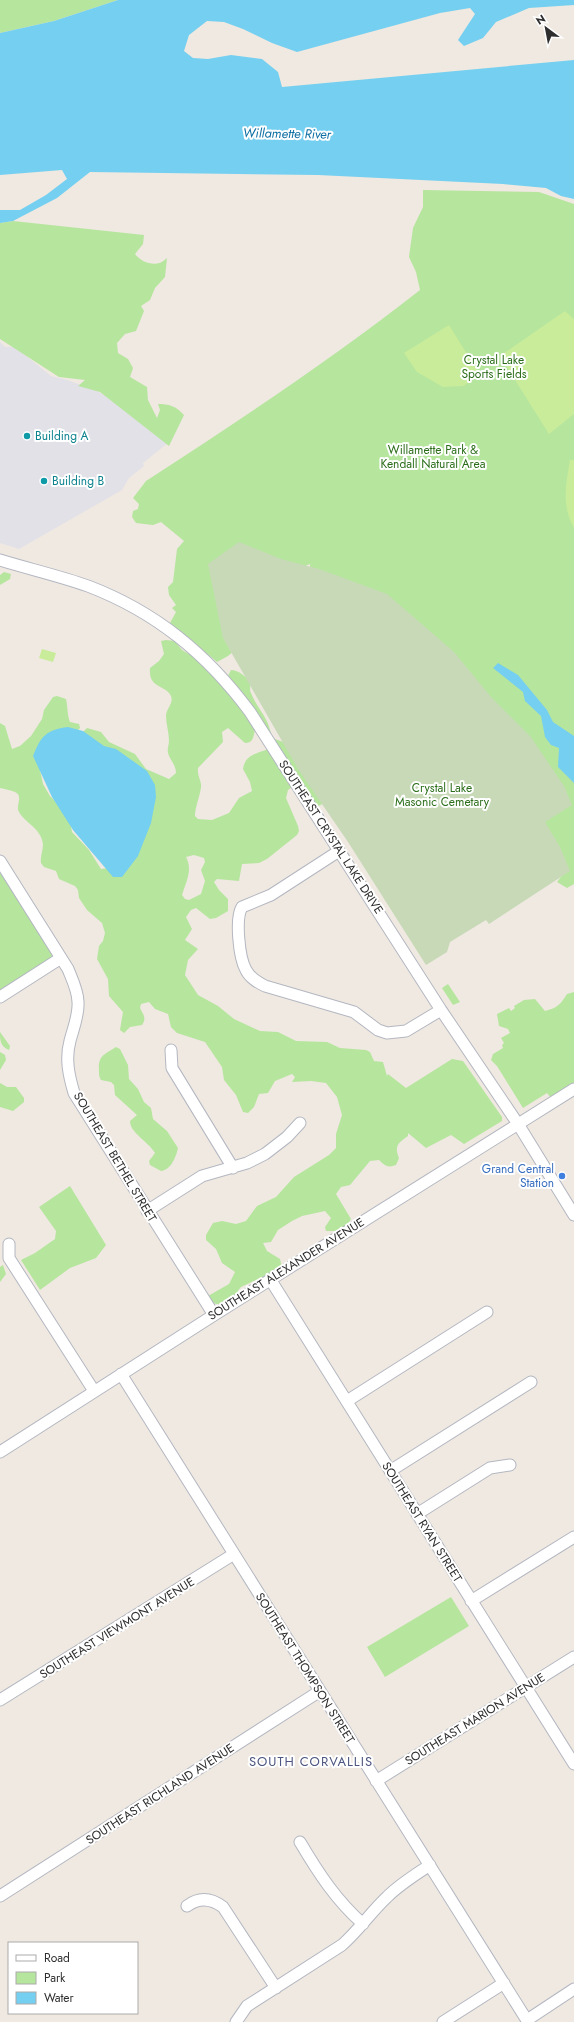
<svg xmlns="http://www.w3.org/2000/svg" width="574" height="2022" font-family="Jost,sans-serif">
  <rect width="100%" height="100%" fill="#efe9e1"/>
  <path fill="#e3e1e8" d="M0 342 5 347H15L51 376 67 380 95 390 132 411 169 442 143 463 144 466 129 478 122 490 19 549 0 543Z"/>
  <path fill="#b6e59e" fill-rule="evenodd" d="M0 0H118L54 21 0 33Z
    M423 190 539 192 574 204V884L567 888 557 882 563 874 310 574V564L296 570 235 650 228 656 217 662 170 623 176 612 172 608 176 605 169 595 168 587 173 582 177 549 184 541 161 522 153 525 136 523 132 517 133 511 138 509 139 504 133 498 146 481C240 420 332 359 420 290L416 272 409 257 413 228 423 207Z
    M13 221 144 235 143 244 135 254C143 264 158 268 167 258L165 277 155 288 150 300 141 306 144 311 136 331 125 334 117 343 118 353 128 359 133 368 130 377 147 387 148 400 157 418 160 410 158 404C169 404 176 406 184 415L169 446 100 392 78 386 85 380 59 377 0 339V223Z
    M4 572 11 574 10 579 0 585V575Z
    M166 640 175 641 182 650 204 663 208 672 216 678H227L231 670C238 670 248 677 250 684 251 687 249 690 251 693 259 712 268 715 272 738L289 744 326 802 311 810 292 787 288 790 286 798 298 826 299 831 297 835 267 859 259 863 242 864 239 881 217 879 214 882 219 890 228 899V911L216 918 210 919 196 908 191 910 186 917 192 929 185 940 198 949 188 960 185 975 198 995 218 1006 234 1019 260 1031 278 1032 296 1041 327 1042 340 1048 366 1050 370 1052 374 1061 383 1062 387 1076 388 1074 406 1088 452 1059 463 1061 502 1117V1121L464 1144 451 1135 426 1148 408 1133V1136C398 1143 394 1146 399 1158L396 1165C388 1168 385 1166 379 1160L370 1161 350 1185 341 1187 336 1194 351 1219 347 1226 335 1231H326L325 1227 331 1218 325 1211 302 1216 292 1221 278 1230 271 1242 263 1243 267 1251 280 1259 282 1268 241 1287C237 1291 237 1294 234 1298 228 1305 217 1306 209 1301L208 1296 229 1284 235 1272 222 1263 216 1249 206 1240V1235L213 1223 222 1221 236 1224 246 1221 257 1206 276 1197 294 1177 329 1155 336 1148V1134L342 1115 337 1097 326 1083 311 1081 292 1082 295 1077 292 1074 275 1081 268 1093 259 1094 254 1107 248 1113 243 1112 236 1095 224 1080 222 1067 205 1042 177 1033 171 1027 168 1014 155 1009 149 1002 141 1004 140 1008C143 1014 147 1018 142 1025L130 1027 124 1033 120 1030 123 1012 109 996 108 979 97 959 99 946 103 941 105 933 102 923 87 910 79 898 78 890 75 886 59 879 56 871 44 867 41 863C40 857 43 851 43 844 41 828 26 824 19 812 15 806 24 796 15 792 11 790 4 789 0 788V723L5 726 12 749 20 746 31 736 42 719 44 710 53 697 57 696 66 699C68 707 67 715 70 722L79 724 80 728 40 770 43 784 50 796 64 810 70 820 72 832 89 850 101 869 110 868 114 756 83 732 87 728 101 732 109 742 135 754 146 769 169 779 176 773C176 765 170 760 168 753 167 749 169 745 169 741 169 732 166 724 166 716 166 709 174 703 171 696 166 685 148 689 150 668L159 661 164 654 161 641ZM228 728 245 743C253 743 253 738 255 730H259L267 746 266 750C254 754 245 756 243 769L250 782 252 791 239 798 229 813 212 820 198 819 195 816C195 806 202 791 201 784 200 778 197 774 198 768L223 742 222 732ZM194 855 204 858 205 862 201 870 205 881 201 894 189 900 185 899 182 895C186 882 193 870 186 857Z
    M0 861 61 958 0 997Z
    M448 984 460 1002 453 1005 442 988Z
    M574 992V1084L551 1098 547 1093 523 1108 497 1066 491 1060 493 1054 503 1048 502 1045 504 1043 501 1038 510 1033 508 1029 499 1026 497 1014 509 1008 511 1011 515 1008 514 1006 524 1000 535 999 545 1011C557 1008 560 1005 567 994Z
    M0 1032 10 1046 9 1050C0 1046 0 1040 0 1032Z
    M116 1047 120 1049 128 1065 129 1079 138 1089 144 1102 151 1108 153 1119 167 1131 178 1148C176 1157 171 1170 161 1171L150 1165 149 1161 155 1153C148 1141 130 1133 130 1121L137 1115 115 1095 114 1085 111 1082 101 1080C99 1076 99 1075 99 1071 98 1055 104 1055 116 1047Z
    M0 1052 5 1055 6 1060 0 1070Z
    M0 1083 7 1087H16L24 1098V1102L13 1111 0 1107Z
    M70 1186 106 1245 96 1258 70 1268 40 1290 21 1260 35 1253 55 1239 56 1231 39 1207Z
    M3 1265 6 1274 0 1282V1267Z
    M451 1597 469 1626 385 1677 367 1647Z"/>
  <path fill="#c8d9b8" d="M239 542 281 559 319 569 387 594 454 652 491 697 530 736 564 786 572 805 545 822 560 847 570 871 489 924 486 920 450 942 447 952 426 965 348 842 298 769 223 638 208 564Z"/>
  <path fill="#c9ec9a" d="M565 311 574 319V414L549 434 500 356Z
    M449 325 480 375 463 386 443 387 417 372 404 353Z
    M570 460H574V528C561 506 566 483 570 460Z
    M42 649 56 653 53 662 39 658Z"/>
  <path fill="#75cff0" d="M118 0H574V5L529 8 496 22 483 38 464 46 458 40 475 14 470 8 440 13 297 52 272 43 243 29 224 22 207 21 189 35 184 51 193 58 208 59 231 55 262 59 278 72 282 87 574 60V199L561 196 546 188 503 184 318 175 90 172 57 198 13 221 0 223V210H20L46 195 67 179 62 170 0 175V33L54 21Z
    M498 663 518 675 547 710 553 722 574 736V783L558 767 559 748 551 745 545 737 541 716 525 701 523 692 493 668Z
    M68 727 83 731 104 746 116 749 147 771 155 785 156 797 151 823 138 856 122 877H113L73 830 52 797 33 756C41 736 46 730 68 727Z"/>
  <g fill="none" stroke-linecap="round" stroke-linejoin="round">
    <defs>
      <path id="minor" d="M0 560C29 569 60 576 88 586 156 612 207 654 250 712L441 1010 518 1124 574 1215
        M339 851 271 895 242 907C235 918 239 958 246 970 250 978 257 982 265 986L354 1012 378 1030 387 1033 406 1031 441 1010
        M0 861 68 969C72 979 78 991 78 1002 79 1015 73 1029 70 1041 65 1059 69 1076 74 1093L214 1315
        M0 997 61 958
        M171 1050 172 1068 233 1168
        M147 1211 202 1176 247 1163 265 1154 287 1137 300 1123
        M9 1244V1258L94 1391
        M270 1279 574 1764
        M121 1374 528 2022
        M347 1401 487 1312
        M0 1452 214 1315 574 1089
        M390 1471 531 1382
        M417 1514 490 1468 510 1465
        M471 1601 574 1537
        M0 1700 234 1554
        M376 1781 574 1657
        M300 1842C319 1874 336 1900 363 1924
        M0 1896 320 1691
        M187 1906C199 1897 211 1898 223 1907L276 1988
        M527 2020 574 1989
        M236 2022 247 2006 342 1945C359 1930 371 1912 387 1897 400 1884 415 1875 430 1865
        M443 2022 504 1983"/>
    </defs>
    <use href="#minor" stroke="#b4b7c1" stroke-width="13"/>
    <use href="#minor" stroke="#fff" stroke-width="11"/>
  </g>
  <g fill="#0f9aa8" stroke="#fff" stroke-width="1.5">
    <circle cx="27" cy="436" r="4"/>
    <circle cx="44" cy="481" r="4"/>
  </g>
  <circle fill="#3f7fe0" stroke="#fff" stroke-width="1.5" cx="562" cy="1176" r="4"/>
  <g text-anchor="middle" stroke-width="4" stroke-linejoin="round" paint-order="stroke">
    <g font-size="12" fill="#2c6e1b" stroke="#fff">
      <text x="494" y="364">Crystal Lake<tspan x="494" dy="14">Sports Fields</tspan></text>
      <text x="433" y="454">Willamette Park &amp;<tspan x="433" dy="14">Kendall Natural Area</tspan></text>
      <text x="442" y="792">Crystal Lake<tspan x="442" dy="14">Masonic Cemetary</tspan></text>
    </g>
    <g font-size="12" fill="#0d838f" stroke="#fff" text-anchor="start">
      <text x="35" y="440">Building A</text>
      <text x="52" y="485">Building B</text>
    </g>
    <g font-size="12" fill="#2e2e2e" stroke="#fff">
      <text transform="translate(331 837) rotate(57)" y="4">SOUTHEAST CRYSTAL LAKE DRIVE</text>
      <text transform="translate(115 1157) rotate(59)" y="4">SOUTHEAST BETHEL STREET</text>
      <text transform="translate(286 1269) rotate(-32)" y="4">SOUTHEAST ALEXANDER AVENUE</text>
      <text transform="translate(422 1522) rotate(58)" y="4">SOUTHEAST RYAN STREET</text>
      <text transform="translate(117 1628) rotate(-32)" y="4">SOUTHEAST VIEWMONT AVENUE</text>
      <text transform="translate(305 1668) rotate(58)" y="4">SOUTHEAST THOMPSON STREET</text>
      <text transform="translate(475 1719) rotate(-32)" y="4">SOUTHEAST MARION AVENUE</text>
      <text transform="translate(160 1794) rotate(-33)" y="4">SOUTHEAST RICHLAND AVENUE</text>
    </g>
    <g font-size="12" fill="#366cbe" stroke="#fff" text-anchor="end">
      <text x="554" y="1173">Grand Central<tspan x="554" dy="14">Station</tspan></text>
    </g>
    <g font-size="13" font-style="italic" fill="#0d6fa3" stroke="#fff">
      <text transform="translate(287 133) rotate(1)" y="5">Willamette River</text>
    </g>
    <g font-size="13" letter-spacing="1" fill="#4d5680" stroke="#fff">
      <text x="311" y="1766">SOUTH CORVALLIS</text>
    </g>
  </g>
  <rect x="8" y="1942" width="130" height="72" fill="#ffffff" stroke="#ababab"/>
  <rect x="16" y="1955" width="20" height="6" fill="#ffffff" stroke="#ababab"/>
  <text x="44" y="1962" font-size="12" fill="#2e2e2e">Road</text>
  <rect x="16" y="1972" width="20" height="12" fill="#b6e59e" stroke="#ababab"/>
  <text x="44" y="1982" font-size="12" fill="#2e2e2e">Park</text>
  <rect x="16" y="1992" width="20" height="12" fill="#75cff0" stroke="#ababab"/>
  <text x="44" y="2002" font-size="12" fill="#2e2e2e">Water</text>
  <g transform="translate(546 28) rotate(328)" stroke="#ffffff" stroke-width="3" paint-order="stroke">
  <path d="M0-3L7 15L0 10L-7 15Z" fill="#2e2e2e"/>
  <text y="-6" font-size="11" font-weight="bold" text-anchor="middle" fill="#2e2e2e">N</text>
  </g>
</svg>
